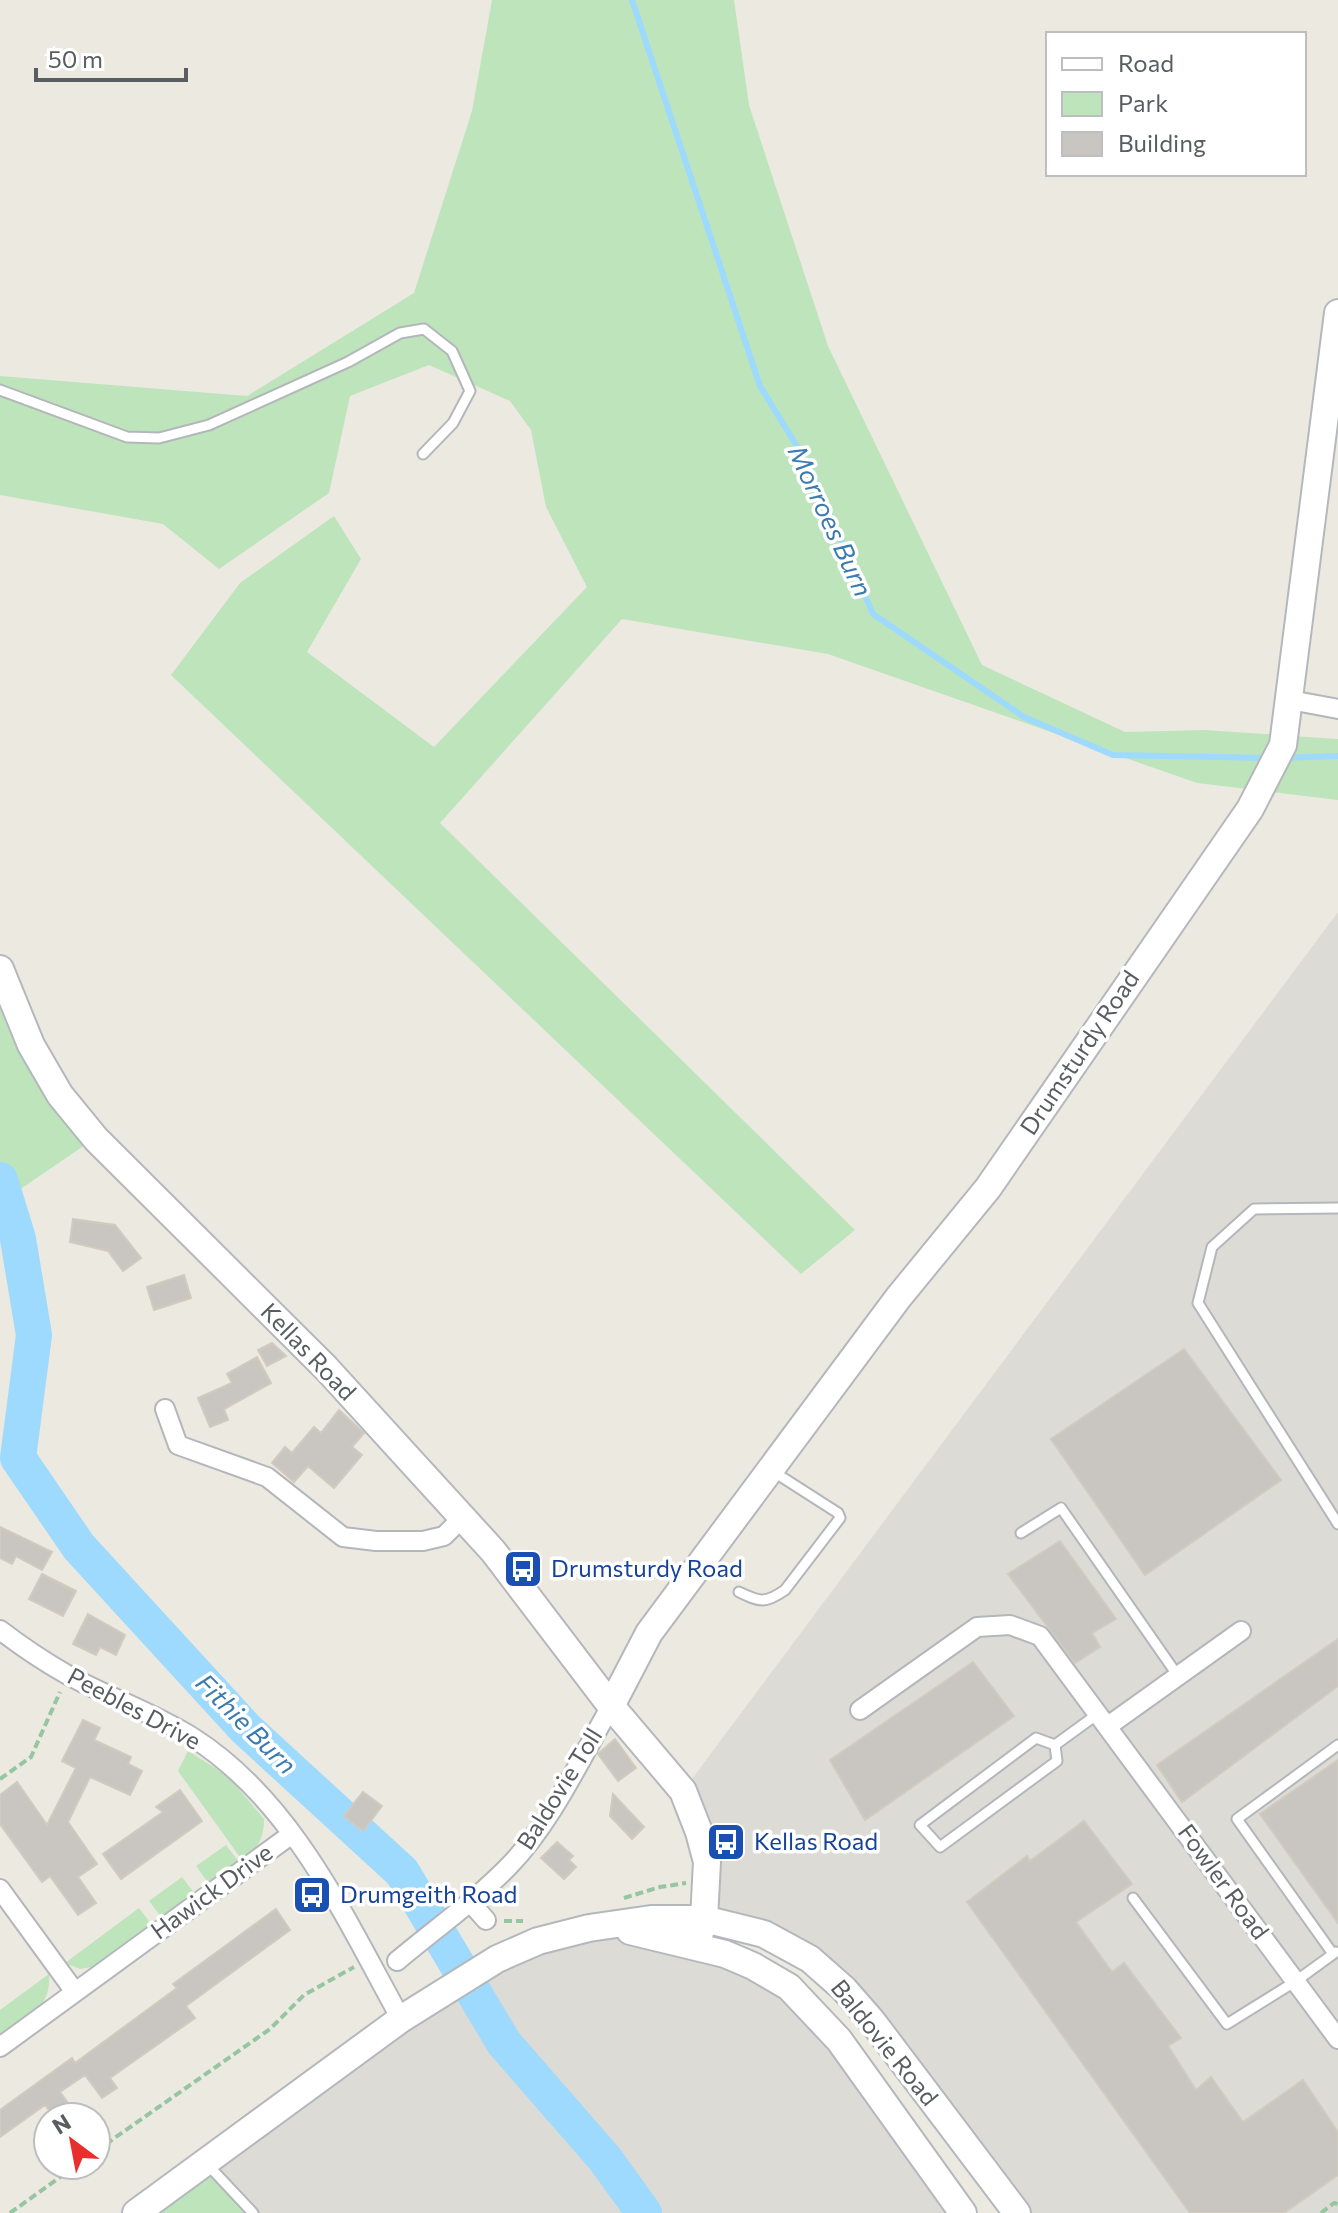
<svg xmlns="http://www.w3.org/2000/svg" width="1338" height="2213" font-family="Commissioner,sans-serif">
  <rect width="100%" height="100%" fill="#ece9e0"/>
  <path fill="#dddbd5" d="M1338 912V2213H1017L810 1959 704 1919 683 1791Z
    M639 1932 789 1987 963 2213H136L497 1959Z"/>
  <path fill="#bee4bc" d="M492 0H734L749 105 828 346 982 665 1125 732 1204 730 1338 739V800L1197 783 828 654 622 619 440 823 855 1230 801 1274 171 675 240 583 334 516 361 559 307 652 434 747 587 587 546 507 531 430 510 401 429 365 350 396 329 493 219 569 163 524 0 495V376L247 396 414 293 472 111Z
    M0 1008C19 1061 49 1103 85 1145L0 1203Z
    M188 1751 228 1776 264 1819C264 1839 258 1848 242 1860L178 1771Z
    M226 1845 239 1862 209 1884 196 1866Z
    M182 1877 195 1894 162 1918 149 1901Z
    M139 1908 152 1925 97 1966 80 1969 65 1963Z
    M49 1974C52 2009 26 2017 0 2035V2010Z
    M206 2163 253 2213H134Z"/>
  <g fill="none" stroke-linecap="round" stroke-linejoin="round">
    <path stroke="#9edafe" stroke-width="6" d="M632 0 760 386 809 466 873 614 1024 717 1113 755 1268 758
      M1283 758 1338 756"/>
    <path stroke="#9edafe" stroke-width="36" d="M0 1180 18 1239 34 1335 18 1458 79 1547 246 1729 402 1872 504 2043 605 2159 644 2213"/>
  </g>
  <path fill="#c9c5c0" stroke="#d1cabf" stroke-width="2" d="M73 1219 115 1225 141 1258 123 1271 108 1251 70 1242Z
    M184 1275 191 1298 154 1310 147 1287Z
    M272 1343 286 1356 267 1366 258 1350Z
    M1184 1349 1281 1480 1145 1575 1051 1439Z
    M257 1357 271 1383 224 1409 228 1420 210 1427 198 1398 232 1383 227 1374Z
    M339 1410 364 1433 352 1447 362 1455 334 1488 308 1466 294 1482 272 1463 285 1447 292 1453 314 1427 321 1433Z
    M0 1527 52 1552 42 1570 16 1556 12 1564 0 1558Z
    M1060 1541 1116 1619 1092 1633 1100 1647 1075 1663 1008 1574Z
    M42 1574 76 1591 63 1616 29 1599Z
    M88 1614 125 1635 116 1655 100 1647 96 1655 73 1644Z
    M1338 1639V1686L1182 1802 1157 1765Z
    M973 1662 1014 1716 865 1820 830 1760Z
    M83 1720 100 1728 94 1740 131 1757 128 1764 142 1771 130 1795 90 1777 68 1822 97 1864 78 1877 96 1903 78 1915 50 1876 42 1882 0 1824V1795L17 1782 47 1825 76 1768 62 1761Z
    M615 1739 636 1768 618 1781 598 1754Z
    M1338 1760V1923L1260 1814Z
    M180 1790 202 1821 121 1879 103 1854 163 1812 156 1807Z
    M363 1792 382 1806 363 1831 344 1816Z
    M613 1794 644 1827 632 1839 610 1816Z
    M1084 1821 1132 1884 1076 1922 1112 1972 1124 1963 1181 2038 1168 2046 1196 2090 1211 2077 1243 2122 1303 2080 1338 2132V2175L1284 2213H1190L967 1902 1027 1856 1030 1861Z
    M557 1842 573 1856 569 1860 576 1867 564 1879 541 1858Z
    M276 1909 290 1930 186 2006 195 2018 110 2078 117 2088 102 2098 85 2075 60 2092 74 2111 65 2117H54L45 2105 0 2137V2110L72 2058 75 2063 177 1988 173 1984Z"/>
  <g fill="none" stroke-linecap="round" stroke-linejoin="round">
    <defs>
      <path id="service" d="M0 390 127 437 159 438 209 425 348 362 400 333 424 329 452 351 470 391 453 423 423 454
        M1338 1208 1254 1209 1212 1247 1198 1303 1338 1524
        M1021 1533 1061 1508 1178 1676
        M739 1592C760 1602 765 1604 785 1590L840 1518 838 1513 774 1472
        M1055 1745 1036 1738 920 1825 940 1847 1057 1761 1055 1745 1099 1713
        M1133 1898 1227 2024 1296 1981 1336 1952
        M1333 1954 1237 1819 1338 1745
        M208 2165 253 2213"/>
      <path id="minor" d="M1290 700 1338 709
        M165 1409 178 1445 267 1477 343 1537 376 1541H423L444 1536 462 1518
        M0 1630C21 1646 43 1661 66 1674 107 1697 152 1712 192 1737 293 1801 345 1918 401 2019
        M860 1710 977 1627 1010 1625 1040 1636 1338 2039
        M1108 1726 1241 1631
        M0 1889 75 1992
        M470 1902 486 1920
        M397 1961C435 1929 475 1901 509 1866 551 1823 581 1758 611 1706
        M0 2047 292 1834"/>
      <path id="secondary" d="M0 969 31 1045 60 1095 96 1139 326 1368 493 1551 611 1706 683 1791 699 1832 707 1862 704 1919 696 1946
        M611 1706 649 1633 898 1298 988 1188 1250 809 1283 745 1338 313
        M630 1931 725 1954 753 1966 789 1987 839 2040 963 2213
        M136 2213 401 2019 497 1959 538 1941 589 1928 651 1919H704L764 1934 810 1959 844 1989 872 2021 1017 2213"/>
    </defs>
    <use href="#service" stroke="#b3b7bb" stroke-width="13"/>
    <use href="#minor" stroke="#b3b7bb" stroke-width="22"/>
    <use href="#secondary" stroke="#b4b8bd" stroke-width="30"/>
    <path stroke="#96c5a1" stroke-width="4" stroke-dasharray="8 4" stroke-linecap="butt" d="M0 1779 31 1757 60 1692
      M624 1898 660 1887 686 1883
      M504 1921H523
      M96 2151 270 2029 304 1995 354 1967
      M10 2213 77 2165
      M1321 2213 1334 2203 1338 2204"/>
    <use href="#service" stroke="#fff" stroke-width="9"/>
    <use href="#minor" stroke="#fff" stroke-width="18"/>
    <use href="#secondary" stroke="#fff" stroke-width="26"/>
  </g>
  <defs>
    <symbol id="bus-square" viewBox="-11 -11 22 22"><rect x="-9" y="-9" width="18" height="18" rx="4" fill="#1a4fb4" stroke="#fff"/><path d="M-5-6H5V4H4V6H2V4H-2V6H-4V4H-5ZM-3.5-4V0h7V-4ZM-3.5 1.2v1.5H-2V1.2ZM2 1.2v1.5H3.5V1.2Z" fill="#fff"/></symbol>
  </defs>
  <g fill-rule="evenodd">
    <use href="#bus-square" x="501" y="1547" width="44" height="44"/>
    <use href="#bus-square" x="704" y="1820" width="44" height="44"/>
    <use href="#bus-square" x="290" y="1873" width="44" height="44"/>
  </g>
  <g text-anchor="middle" stroke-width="7" stroke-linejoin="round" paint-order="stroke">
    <g font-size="24" fill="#595d61" stroke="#fff">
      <text transform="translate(1080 1053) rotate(-56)" y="8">Drumsturdy Road</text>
      <text transform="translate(308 1352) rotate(46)" y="8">Kellas Road</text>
      <text transform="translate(134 1709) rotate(28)" y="8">Peebles Drive</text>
      <text transform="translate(560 1789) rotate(-58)" y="8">Baldovie Toll</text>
      <text transform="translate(1223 1882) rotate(54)" y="8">Fowler Road</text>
      <text transform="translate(212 1892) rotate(-36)" y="8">Hawick Drive</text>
      <text transform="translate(884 2043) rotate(51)" y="8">Baldovie Road</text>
    </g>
    <g font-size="24" fill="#164399" stroke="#fff" text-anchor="start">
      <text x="551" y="1577">Drumsturdy Road</text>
      <text x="754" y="1850">Kellas Road</text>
      <text x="340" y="1903">Drumgeith Road</text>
    </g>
    <g font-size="26" font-style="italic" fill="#3c7baf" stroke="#fff">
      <text transform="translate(830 521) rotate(65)" y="9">Morroes Burn</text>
      <text transform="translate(246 1724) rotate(45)" y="9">Fithie Burn</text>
    </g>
  </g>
  <rect x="1046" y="32" width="260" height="144" fill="#ffffff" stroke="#bdbec0" stroke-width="2"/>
  <rect x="1062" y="58" width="40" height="12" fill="#ffffff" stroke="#bdbec0" stroke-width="2"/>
  <text x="1118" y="72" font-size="24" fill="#595d61">Road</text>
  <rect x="1062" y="92" width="40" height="24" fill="#bee4bc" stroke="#bdbec0" stroke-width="2"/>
  <text x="1118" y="112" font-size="24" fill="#595d61">Park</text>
  <rect x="1062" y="132" width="40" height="24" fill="#c9c5c0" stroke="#bdbec0" stroke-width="2"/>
  <text x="1118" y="152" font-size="24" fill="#595d61">Building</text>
  <g transform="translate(72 2141) rotate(328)"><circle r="38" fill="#ffffff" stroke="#bdbec0" stroke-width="2"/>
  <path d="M0-6L14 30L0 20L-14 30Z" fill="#e82f2b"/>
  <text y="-12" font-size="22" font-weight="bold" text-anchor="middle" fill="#595d61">N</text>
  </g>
  <path d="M36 68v12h150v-12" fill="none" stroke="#595d61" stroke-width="4"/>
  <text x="48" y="68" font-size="24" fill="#595d61" stroke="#ffffff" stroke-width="6" paint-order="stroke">50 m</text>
</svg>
